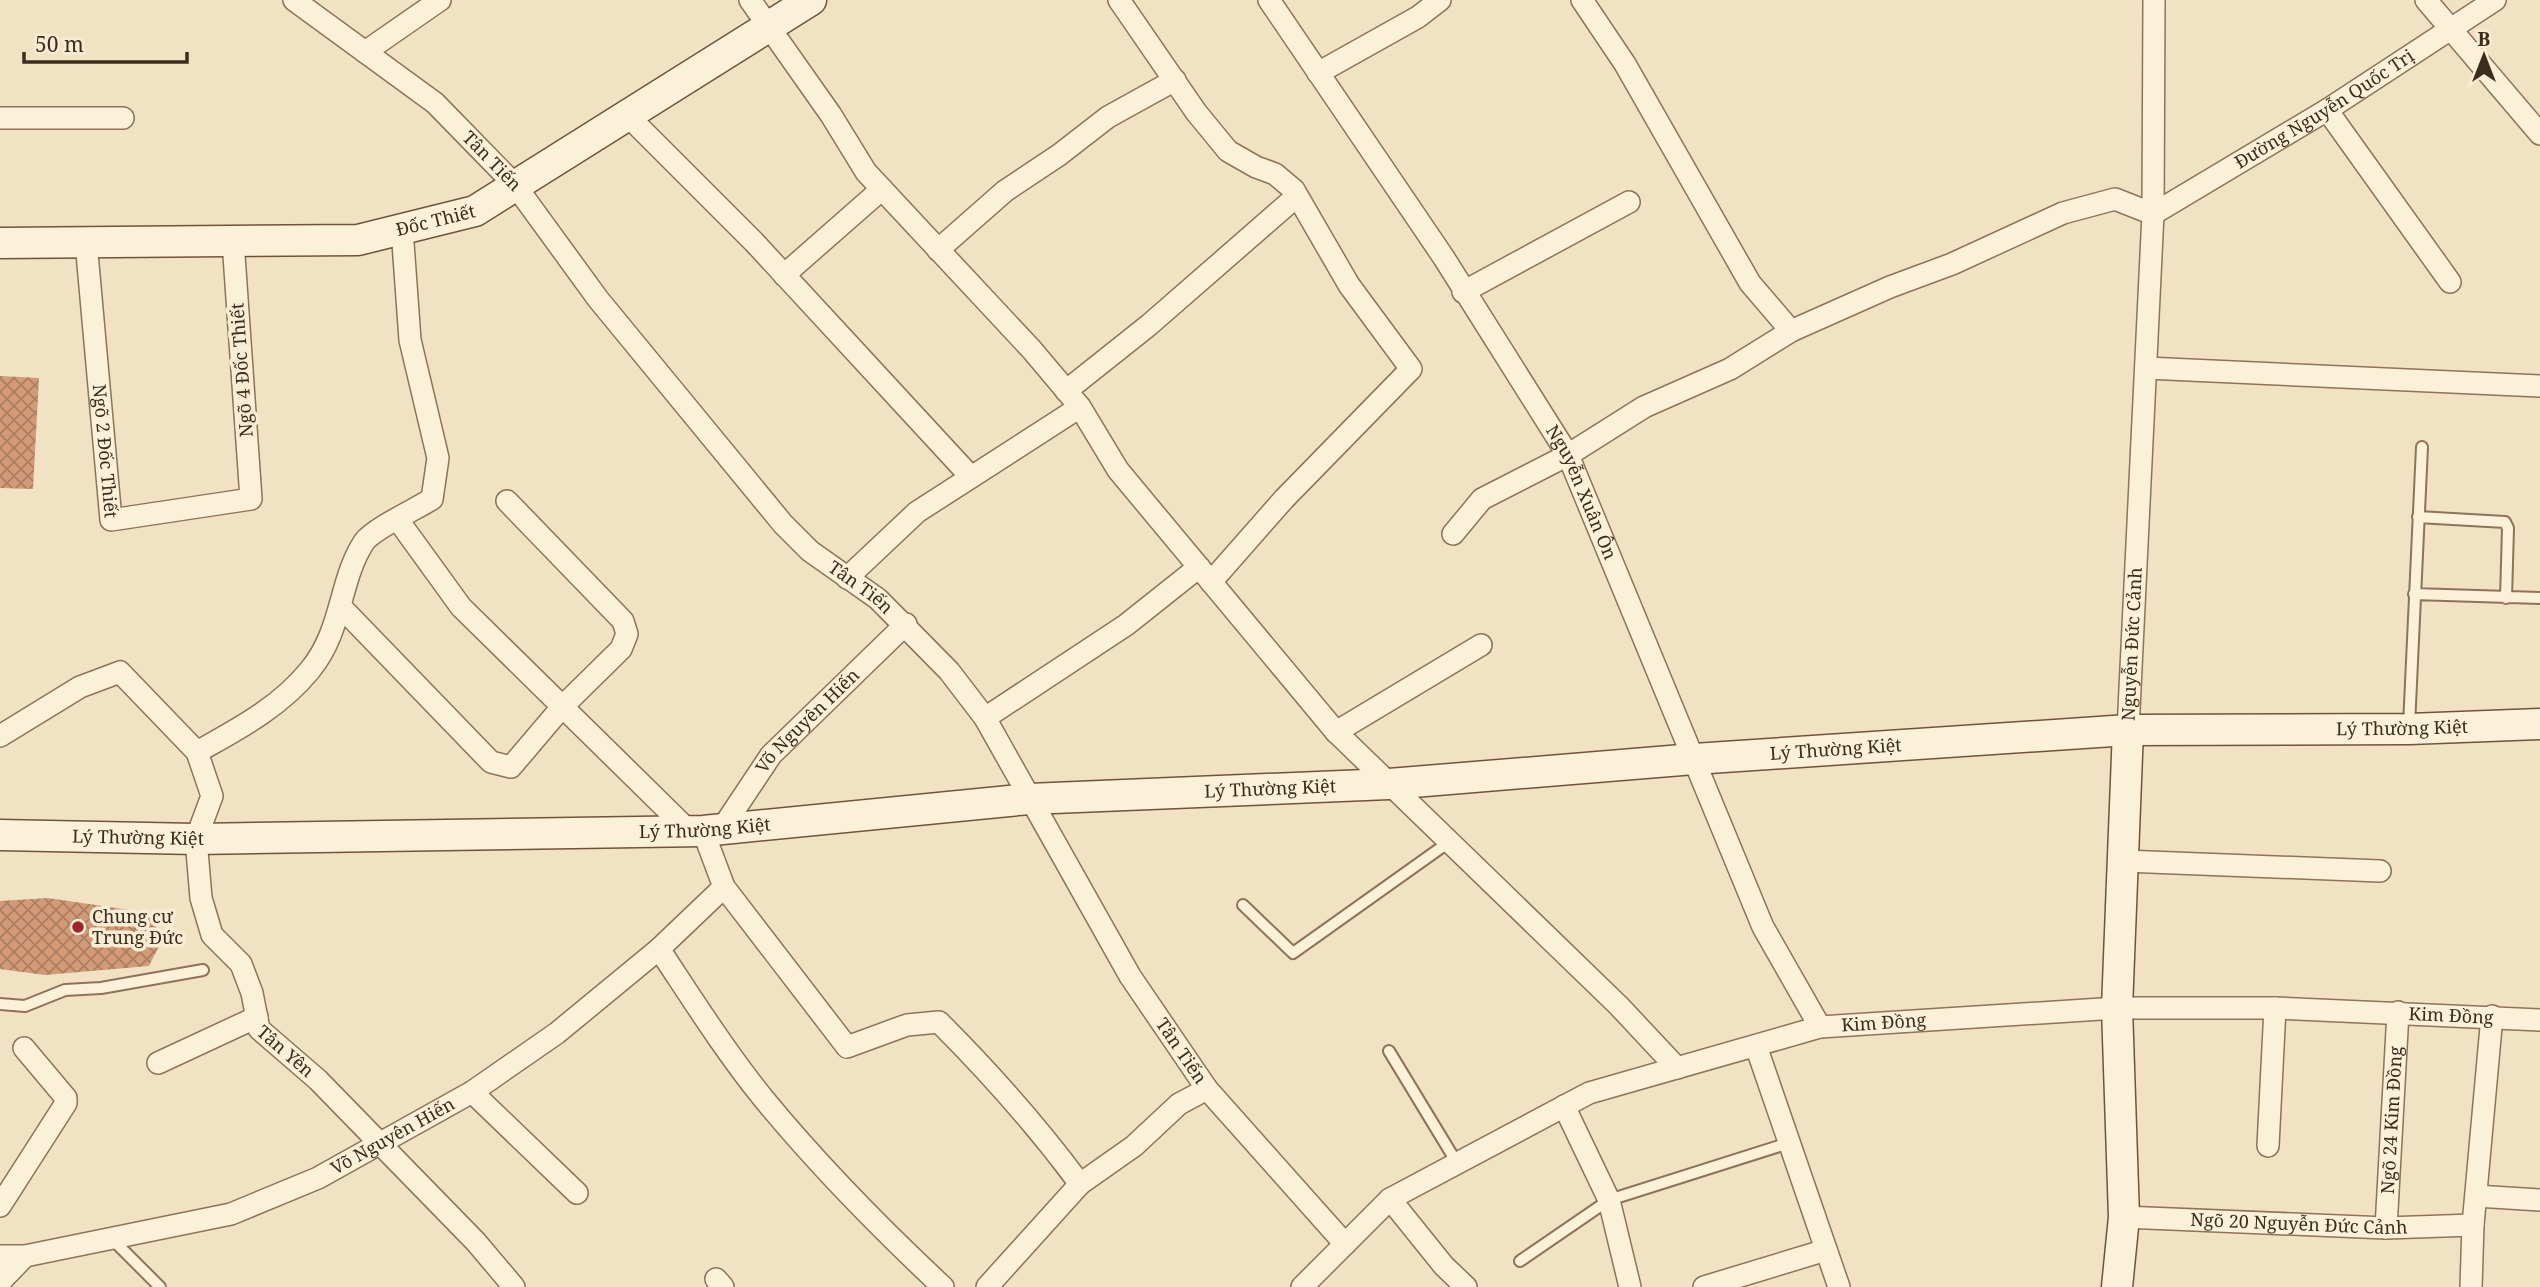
<svg xmlns="http://www.w3.org/2000/svg" width="2540" height="1287" font-family="'Noto Serif',serif">
  <defs>
    <pattern id="building-cross-hatch" width="8" height="8" patternUnits="userSpaceOnUse" patternTransform="scale(1.75)"><rect width="8" height="8" fill="#d29a77"/><path d="M0 0l8 8M0 8l8-8" fill="none" stroke="#ac7e61"/></pattern>
  </defs>
  <rect width="100%" height="100%" fill="#f1e2c4"/>
  <path fill="url(#building-cross-hatch)" d="M0 376 39 378 33 489 0 488Z
    M48 898 150 913 162 940 149 966 45 975 0 969V901Z"/>
  <g fill="none" stroke-linecap="round" stroke-linejoin="round">
    <defs>
      <path id="lane" d="M2418 517 2505 522 2508 528 2506 598
        M2414 594 2540 598
        M2409 726 2422 447
        M1243 905 1293 953 1449 842
        M0 1004 25 1006 65 990 101 988 203 970
        M1389 1051 1457 1163
        M110 1237 160 1287
        M1520 1261 1609 1200 1789 1143"/>
      <g id="street">
        <path id="s1" d="M294 0 435 103 515 185 598 299 783 524 810 551 878 599 949 671 985 718 1130 976 1207 1089 1345 1244"/>
        <path d="M750 0 831 115 866 172 1032 350 1080 407 1118 470 1336 732 1619 1006 1677 1068"/>
        <path d="M1119 0 1196 112 1228 151 1256 167 1275 174 1294 190 1349 285 1411 369 1284 499 1211 582"/>
        <path id="s2" d="M1269 0 1444 258 1568 455 1763 927 1820 1027"/>
        <path d="M1582 0 1625 64 1750 283 1791 331"/>
        <path d="M2426 0 2540 134"/>
        <path d="M365 52 440 0"/>
        <path d="M1318 73 1418 17 1440 0"/>
        <path d="M2327 110 2450 282"/>
        <path d="M627 115 754 242 971 477"/>
        <path d="M0 118H123"/>
        <path id="s3" d="M86 242 111 520 251 499 233 241"/>
        <path d="M938 250 1005 191 1059 155 1108 117 1175 80"/>
        <path d="M784 275 882 189"/>
        <path d="M1463 292 1629 202"/>
        <path d="M2146 368 2540 386"/>
        <path d="M1066 391 1149 325 1297 196"/>
        <path d="M398 520 461 607 688 830"/>
        <path id="s4" d="M1453 534 1482 499 1568 455 1644 407 1730 369 1791 331 1890 287 1952 264 2063 213 2115 199 2153 214 2327 110 2495 0"/>
        <path d="M847 578 917 512 1080 407"/>
        <path d="M342 608 491 762 511 767 562 707 621 649 627 634 623 621 507 501"/>
        <path d="M985 718 1126 625 1199 567"/>
        <path id="s5" d="M2128 730 2153 214 2154 0"/>
        <path d="M1336 732 1481 645"/>
        <path id="s6" d="M0 736 80 687 120 672 197 752 212 796 196 839 201 898 212 935 241 964 252 993 259 1029 318 1080 476 1242 514 1287"/>
        <path d="M197 752C238 729 279 708 310 670 343 630 339 580 364 542 373 529 416 509 432 499L438 458 410 340 402 229"/>
        <path id="s7" d="M721 830 771 755 906 624"/>
        <path d="M703 831 724 887 847 1047 907 1025 939 1022C990 1073 1037 1126 1080 1184"/>
        <path d="M2124 861 2380 871"/>
        <path d="M659 949C693 1000 725 1051 763 1098 818 1165 880 1228 943 1287"/>
        <path d="M1756 1046 1839 1287"/>
        <path d="M158 1063 257 1017"/>
        <path d="M472 1092 577 1193"/>
        <path d="M1564 1106 1609 1200 1630 1287"/>
        <path d="M2268 1146 2275 1008"/>
        <path d="M2476 1196 2540 1200"/>
        <path d="M1390 1199 1444 1266 1466 1287"/>
        <path d="M0 1206 66 1103V1098L24 1048"/>
        <path id="s8" d="M2124 1217 2386 1228 2473 1225"/>
        <path id="s9" d="M2386 1228 2398 1012"/>
        <path id="s10" d="M0 1256H25L231 1214 318 1178 472 1092 557 1033 659 949 724 887"/>
        <path d="M716 1279 723 1287"/>
        <path d="M0 1282 25 1256"/>
        <path d="M987 1287 1080 1184 1134 1146 1179 1104 1207 1089"/>
        <path id="s11" d="M1302 1287 1390 1199 1589 1093 1820 1027 2117 1008H2275L2540 1020"/>
        <path d="M1704 1287 1826 1250"/>
        <path d="M2471 1287 2473 1225 2492 1016"/>
      </g>
      <g id="secondary">
        <path id="s12" d="M0 243 358 240 475 211 811 0"/>
        <path id="s13" d="M0 835 196 839 703 831 1029 799 1389 784 1694 759 2128 730 2409 729 2540 724"/>
        <path d="M2117 1287 2124 1217 2117 1008 2128 730"/>
      </g>
    </defs>
    <use href="#lane" stroke="#8d7359" stroke-width="14"/>
    <use href="#street" stroke="#8d7359" stroke-width="24"/>
    <use href="#secondary" stroke="#6f543c" stroke-width="33"/>
    <use href="#lane" stroke="#fbf0d8" stroke-width="10"/>
    <use href="#street" stroke="#fbf0d8" stroke-width="21"/>
    <use href="#secondary" stroke="#fbf0d8" stroke-width="30"/>
  </g>
  <circle fill="#a12428" stroke="#f8edd4" stroke-width="2.5" cx="78" cy="927" r="7"/>
  <g text-anchor="middle" stroke-width="7" stroke-linejoin="round" paint-order="stroke">
    <g font-size="18" fill="#3c2c1e" stroke="#f8edd4">
      <text dy="6" stroke="none"><textPath href="#s4" startOffset="990">Đường Nguyễn Quốc Trị</textPath></text>
      <text dy="6" stroke="none"><textPath href="#s1" startOffset="256">Tân Tiến</textPath></text>
      <text dy="6" stroke="none"><textPath href="#s12" startOffset="438">Đốc Thiết</textPath></text>
      <text transform="translate(242 370) rotate(-94)" y="6">Ngõ 4 Đốc Thiết</text>
      <text dy="6" stroke="none"><textPath href="#s3" startOffset="210">Ngõ 2 Đốc Thiết</textPath></text>
      <text dy="6" stroke="none"><textPath href="#s2" startOffset="584">Nguyễn Xuân Ôn</textPath></text>
      <text dy="6" stroke="none"><textPath href="#s1" startOffset="822">Tân Tiến</textPath></text>
      <text dy="6" stroke="none"><textPath href="#s5" startOffset="86">Nguyễn Đức Cảnh</textPath></text>
      <text dy="6" stroke="none"><textPath href="#s7" startOffset="140">Võ Nguyên Hiến</textPath></text>
      <text dy="6" stroke="none"><textPath href="#s13" startOffset="2406">Lý Thường Kiệt</textPath></text>
      <text dy="6" stroke="none"><textPath href="#s13" startOffset="1839">Lý Thường Kiệt</textPath></text>
      <text dy="6" stroke="none"><textPath href="#s13" startOffset="1272">Lý Thường Kiệt</textPath></text>
      <text dy="6" stroke="none"><textPath href="#s13" startOffset="705">Lý Thường Kiệt</textPath></text>
      <text dy="6" stroke="none"><textPath href="#s13" startOffset="138">Lý Thường Kiệt</textPath></text>
      <text dy="6" stroke="none"><textPath href="#s11" startOffset="1222">Kim Đồng</textPath></text>
      <text dy="6" stroke="none"><textPath href="#s11" startOffset="654">Kim Đồng</textPath></text>
      <text dy="6" stroke="none"><textPath href="#s6" startOffset="581">Tân Yên</textPath></text>
      <text dy="6" stroke="none"><textPath href="#s1" startOffset="1390">Tân Tiến</textPath></text>
      <text dy="6" stroke="none"><textPath href="#s9" startOffset="108">Ngõ 24 Kim Đồng</textPath></text>
      <text dy="6" stroke="none"><textPath href="#s10" startOffset="415">Võ Nguyên Hiến</textPath></text>
      <text dy="6" stroke="none"><textPath href="#s8" startOffset="175">Ngõ 20 Nguyễn Đức Cảnh</textPath></text>
    </g>
    <g font-size="18" fill="#3c2c1e" stroke="#f8edd4" text-anchor="start">
      <text x="92" y="923">Chung cư<tspan x="92" dy="21">Trung Đức</tspan></text>
    </g>
  </g>
  <g transform="translate(2484 56)" stroke="#f8edd4" stroke-width="5" paint-order="stroke">
  <path d="M0-5L12 26L0 18L-12 26Z" fill="#3c2c1e"/>
  <text y="-10" font-size="19" font-weight="bold" text-anchor="middle" fill="#3c2c1e">B</text>
  </g>
  <path d="M24 52v10h163v-10" fill="none" stroke="#3c2c1e" stroke-width="3.5"/>
  <text x="35" y="52" font-size="21" fill="#3c2c1e" stroke="#f8edd4" stroke-width="5" paint-order="stroke">50 m</text>
</svg>
